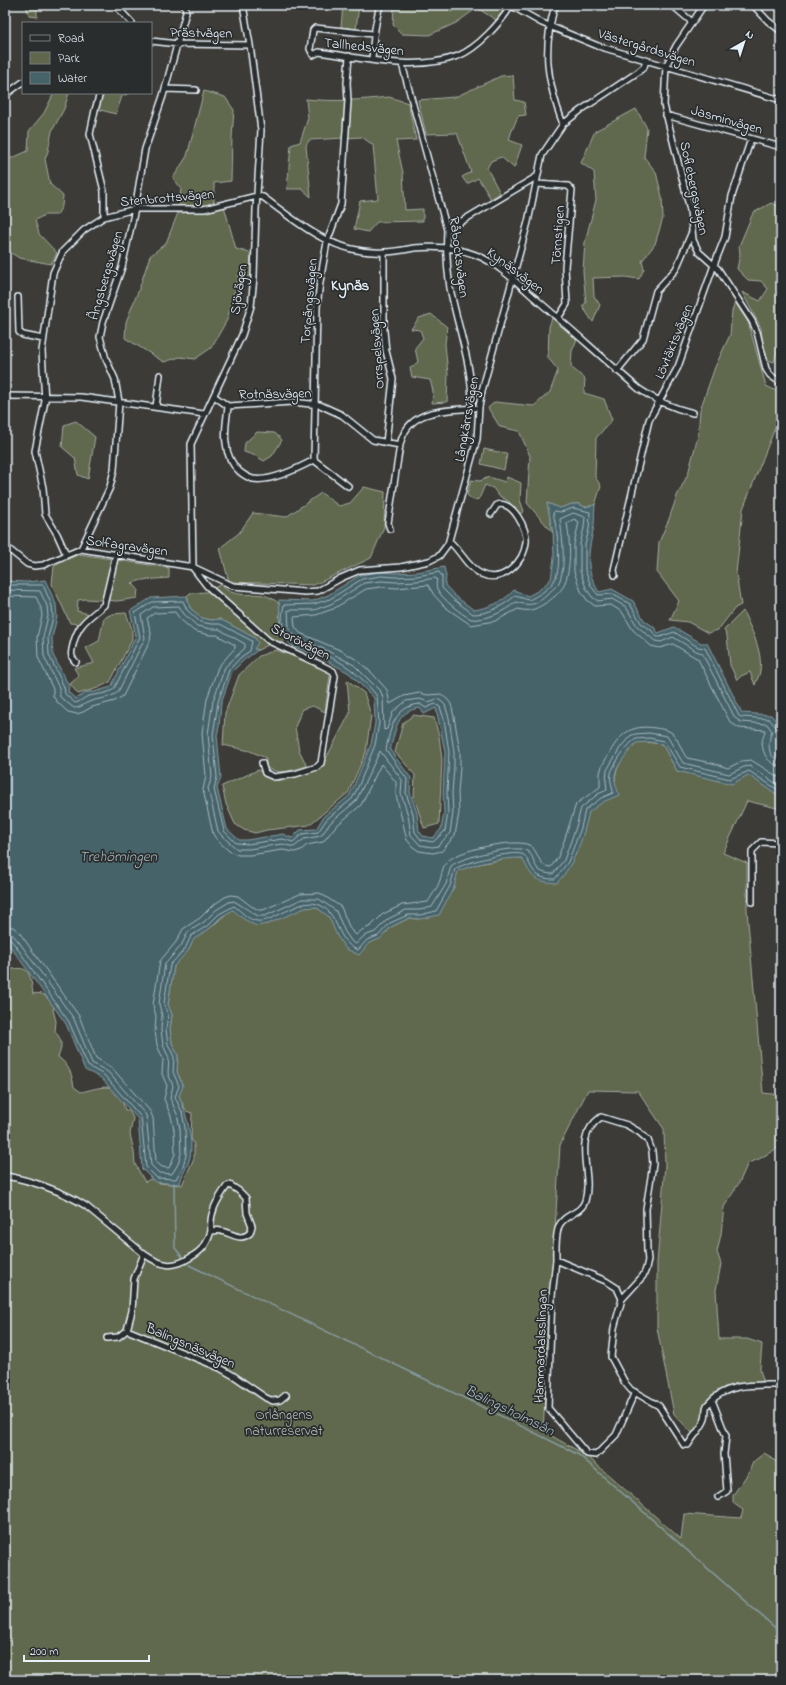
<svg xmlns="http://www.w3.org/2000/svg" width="786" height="1685" font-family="'Indie Flower',sans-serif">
  <rect width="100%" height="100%" fill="#3c3b37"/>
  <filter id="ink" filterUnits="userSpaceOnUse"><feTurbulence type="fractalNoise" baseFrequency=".025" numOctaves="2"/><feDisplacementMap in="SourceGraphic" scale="8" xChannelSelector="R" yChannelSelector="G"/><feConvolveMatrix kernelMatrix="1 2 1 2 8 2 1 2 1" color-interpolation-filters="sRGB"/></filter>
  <g filter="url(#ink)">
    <path fill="#60674d" stroke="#a4aca2" d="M26 5H37V17L30 16 27 10Z
      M343 5H359L356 29 341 27Z
      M394 5H442L451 12 463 5H498L505 9 496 20 477 8 456 23 429 35 402 34 393 25Z
      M513 75 515 100 524 102 526 115 518 116 511 133 509 140 522 145 514 168 501 157 491 161 487 168 500 193 491 199 478 178 467 184 462 177 471 172 457 133 426 134 418 100 455 97 501 76Z
      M204 91 225 97 234 110 232 137 231 181 214 183V203L203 206 179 207 181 188 173 178 187 156Z
      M54 93H69L64 109 52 131 48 151 45 159 50 184 63 196 62 206 57 215H45L35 220 39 234 57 253 51 264 19 258 5 249V161L28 151 29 131 44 113Z
      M101 93H130L122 96 116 114 97 109Z
      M389 97 408 103 416 140 396 141 403 173 405 210 423 209V221L377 222 368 232 354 229 360 201 378 199 373 145 362 137 309 140 306 146 311 197 302 189H287L291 145 300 142 308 118 306 99C334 102 361 100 389 97Z
      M636 109 647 128 644 157 656 172 662 197 663 218 655 244 642 261 644 269 639 279 625 277 593 278 594 296 600 305 593 322 582 306 586 303 583 271 585 242 596 200 594 172 581 163 595 131Z
      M771 203 781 207V336L774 362 768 360 763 346 761 328 742 292 760 301 768 289 761 281 748 280 737 269 740 254 739 246 753 213Z
      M224 206 236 249 250 253 252 277 239 275 227 320 211 348 195 359 180 357 164 362 125 338 126 322 139 289 150 256 166 243 178 213 204 212Z
      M735 302 748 322 766 386 781 393 780 415 743 509 736 573 741 605 735 608 718 630 708 633 688 622 670 620 679 601 657 572 659 542 669 519 677 496 688 474 698 436 700 410 715 367 730 335 732 311Z
      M431 314 447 327 445 344 448 374 447 402 432 403 433 391 430 380 412 377 410 368 418 362 415 348 423 338 420 330 411 329 419 318Z
      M552 318 577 339 572 351 571 367 585 379 584 393 604 399 612 420 596 438 595 477 601 486 595 505 585 507 579 504H572L560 508 547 503 553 533 527 503 530 456 519 431 500 427 488 408 495 402 534 406 550 392 558 370 548 358 549 327Z
      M76 421 95 437 88 479 78 475 75 458 62 447 64 425Z
      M257 432 275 433 282 440 272 456 264 461 256 456 244 452 245 443Z
      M484 449 507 454 504 470 481 464Z
      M489 477 505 482 507 477 521 483 520 500 524 511 520 514 508 501 498 495 493 488 485 485 479 499 473 500 467 495 471 480 480 481Z
      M364 487 385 492 384 527 371 558 314 585 229 582 220 548 239 533 253 513 286 517 321 493 339 506 350 503Z
      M79 554 169 568V578L142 580 132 583 138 589 137 598 117 601 86 599 78 600 77 611 89 614 81 624 70 623 52 584 54 566Z
      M220 585C224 588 229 592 234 593 254 598 260 588 280 604 279 617 278 629 286 640L268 645 258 650 254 649 255 638 220 619 212 620 202 618 190 608 187 596 190 593 206 592Z
      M743 611C751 629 763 651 760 671 760 675 756 681 755 685L750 672 741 676 737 680 730 665 727 636 724 630Z
      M126 613 132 629V640L110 682 98 688 78 694 70 684 79 676 74 668 94 663 86 648 99 641 104 618 112 614Z
      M276 650 320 666 330 675 325 712 313 706 302 709 295 727 299 750 307 766C292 770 279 776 266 767V758L250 751 223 745 225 713 239 675 259 656Z
      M347 680 364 693 371 715 366 752 348 793 309 825 267 830 255 833 244 830 235 824 226 804 222 786 258 770 273 780H286L310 773 322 766 350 713Z
      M413 715 434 718 439 736 442 760 439 824 424 828 414 797 415 775 395 752 403 723Z
      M635 741 662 744 677 771 709 777 722 782 748 774 781 797V809L747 801 723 853 747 863V910L763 1093 781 1095V1146L759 1159 748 1163 739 1183 724 1207 721 1234 717 1252 721 1264 716 1290 719 1339H747L762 1344 760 1369 764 1385 724 1391 708 1404 706 1418 694 1435 674 1414 657 1328V1263L665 1165 664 1129 638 1091 588 1090 560 1145 543 1431 587 1456 681 1539 684 1514 741 1518 743 1510 733 1503V1495L749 1472 753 1462 764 1453 771 1457 779 1465H781V1680H5V971C29 964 30 971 33 994 44 991 48 999 54 1007L53 1010 56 1021 55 1032C63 1039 62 1048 58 1057 69 1065 72 1074 74 1087L81 1092C92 1090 113 1081 120 1094 122 1099 123 1105 125 1110H129L133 1118 130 1134 134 1152 135 1164 145 1182 150 1179 152 1180 154 1177 159 1181 158 1183 182 1185 194 1158V1144L191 1139 192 1113 186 1111 179 1096 180 1078 177 1072 178 1056 172 1043 170 1029 172 1015 168 1005 174 966 195 936 209 929 225 915 229 909 275 918 297 911 298 908 316 907 366 944 385 934 391 927 409 918 418 919 447 898 454 887 455 872 474 865 499 860 503 857 522 858 575 856 578 847 583 818 615 781C615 767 626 752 635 741Z"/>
    <path fill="#46636a" stroke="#879ca3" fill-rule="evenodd" d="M547 503 560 508 572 504H579L585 507 595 505C594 513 595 523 593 531 588 554 585 570 599 592L612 589 633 601 644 620 654 627 658 633 674 627 701 643H707L742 713 771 715 781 726V732L777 743 781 758V797L748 775 732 784 677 771 662 744 649 742 636 743C630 750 616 766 615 775 614 782 617 788 619 795L603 802 589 812C583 838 575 864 557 883 533 881 533 879 522 858 500 858 478 863 458 871L454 887 439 915 420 919 409 918 391 927 380 939 369 943 359 955 346 949 337 936 329 917 316 907 305 908 268 924 256 926 242 918 233 910 221 917 209 929 194 939 188 951 174 966 168 1004 172 1015 170 1029 172 1043 178 1056 177 1072 183 1086 179 1096C186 1112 194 1141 190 1157 188 1167 181 1175 180 1184L155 1182 142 1169 138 1119 101 1078 85 1070 66 1024 5 939V581L27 582 45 580 56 604 57 617 52 638 53 655 69 686 68 692 76 699 87 692H94L111 687 136 636 130 611 151 598 187 596 190 608 202 618 212 620 220 619 255 638 258 643 254 649 258 650 244 660 232 672 221 703 219 727 217 735 221 778 217 788 227 829 239 840H247L283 834 292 838 300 830 316 829 324 816 349 796 355 783 371 744 375 723 374 698 349 673 320 657 292 646 281 633 279 600 313 601 328 595 360 575 380 572 396 573 417 572 444 567 446 576 445 585 455 596 474 610C490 607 502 603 514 590L528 596 539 590 551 579 554 558 553 533ZM420 708 424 714 436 708 445 752 443 793 444 813 441 829 433 838 423 836 419 831 417 813 410 792 411 778 390 750C396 730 396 711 420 708Z"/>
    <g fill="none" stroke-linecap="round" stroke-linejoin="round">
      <path stroke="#a7b8bf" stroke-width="1" d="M5 585H43L52 606 53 617 48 637 49 655 64 687 65 694 75 703C81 702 84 697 89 696 98 694 107 694 114 689L140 637 135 613 152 602 183 601 187 610 200 622 211 624H220L252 641 250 651 241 657 229 670 218 702 213 735 217 777 214 789 224 831 236 843 248 844 283 839 293 842 302 834 318 832 327 819 352 799 359 785 375 745 379 723 377 696C366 682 354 670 338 661 311 646 273 647 284 605L314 604 330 599 362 579 381 576 396 577 417 576 439 572 442 576V588L453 599 473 614C489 614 503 606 515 596L529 600C537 596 548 590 554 581 563 567 557 529 553 513L555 511 561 512 573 508 590 512 589 529 585 545V570L591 586 598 595 612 594 630 604 641 623 651 630 657 637H660L674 632 698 647 705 648 739 716 742 717 769 719 777 728 781 729
        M5 590 40 591 47 606 48 616 43 637 44 656 59 688 60 697 74 708C81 708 83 704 89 702 98 698 110 699 118 692L145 638 141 615 153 607 179 606 184 614 197 626 211 629H219L245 644V648L225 667 213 701 208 734 212 777 208 788 218 831 222 836 237 849H249L282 844 294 847 304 839 321 836 331 822 356 801 380 751 402 780 401 794 408 815 411 835 420 845 432 847 438 846 450 833 453 813 452 793 454 767V752L449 718 445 705 441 701 437 699 428 702 420 699 406 701 393 712 387 729 384 730 383 698 381 692 354 665 324 649 297 638 289 629 288 610H314L331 604 364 583 381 581 396 582 417 581 435 578 437 579C436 583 436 586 437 589 442 599 461 614 471 619 486 621 505 611 516 602 530 606 535 606 547 595 550 591 555 588 558 584 567 570 562 534 560 519L573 513 585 517 584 528 580 544V571L586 588 592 597 598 601 612 599 626 607 637 626 655 641 661 642 673 637 696 651 702 653 735 718 741 722 767 724 772 731C768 741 766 759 781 760
        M5 596 36 597 41 608 42 616 37 637 38 657 53 689V696L57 702 68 712 77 714 83 712 92 707 115 701 123 696 150 641 151 633 147 618 155 613 175 612 180 619 194 631 209 635H217L235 645V648L218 667 207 699 202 733 206 776 203 790 213 834 217 840 229 851 238 855H250L282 850 295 852 301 850 307 845 323 842 335 827 361 805 381 764 396 782V795L407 840 413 847 419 851 433 853 442 851 455 835 459 813 458 793 460 767V751L454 717 451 704 447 699 441 694 428 695 419 693 404 696 390 704 387 690 372 673 357 660 342 651 300 633 295 627 294 617 316 615 333 609 366 589 381 587 397 588 428 585 434 595 445 607 471 625 495 621 518 609C529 612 534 610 544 604 551 600 561 592 564 585 572 568 570 541 567 523L574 519 579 522 574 544V572L581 591 587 600 595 606 611 605 622 612 633 630 651 646 660 648 673 644 698 659 730 722 739 728 765 730C765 734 762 738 762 743 763 755 769 765 781 766
        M420 704 426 708 435 704 440 707 444 719 449 752 447 793 448 813 445 831 433 842 421 840 415 832 413 814 406 793 407 779 386 750C390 728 395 706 420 704Z
        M5 926 13 927 19 932 79 1016 96 1058 112 1068 150 1111 153 1118 156 1162 162 1167 169 1168 175 1154 174 1130 171 1116 164 1099 167 1086 162 1074 163 1059 157 1045 155 1030 156 1016 153 1005 160 961 176 942 183 929 200 918 212 906 225 897 231 895 238 896 251 906 259 910H263L300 894 320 893 341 907 350 929 356 935 362 930 371 926 383 914 402 905 428 902C432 895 438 887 440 880 442 874 442 868 446 863 455 850 515 838 529 845 540 851 537 867 551 867L558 857 564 841 576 804 600 787V773L602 766C616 742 623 723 655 728 661 729 668 729 673 734 679 740 681 751 687 758L712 763 728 768 742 761 751 760 781 779
        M5 932 12 934 19 942 74 1019 92 1063 108 1072 146 1115 151 1165 159 1173 172 1174 178 1164 181 1154 180 1129 177 1114 170 1098 173 1086 168 1073 169 1058 163 1045 161 1030 162 1016 159 1004 165 964 181 946 188 932 204 922 216 910 229 902 234 901 258 916H265L302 899H319L336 911 345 932 352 942 356 944 364 936 375 932 388 919 406 910H420L432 907 446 884 451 866C461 857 513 845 525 850 539 856 528 873 553 874L564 860 576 827 581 808 598 794 607 790 606 781 607 770 620 748 630 736 635 734 649 733 667 736 683 763 729 774 744 767 750 766 781 787
        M5 937 9 938 15 945 69 1022 88 1066 104 1075 141 1117 146 1167 157 1178 176 1179 183 1166 186 1155 185 1128 182 1112 175 1097 179 1086 173 1072 174 1057 168 1044 166 1030 168 1015 164 1004 170 965 185 949 191 936 207 926 219 914 234 906C241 911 248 920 257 921 271 924 299 898 317 904 340 911 335 942 358 950L367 940 378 936 390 923 408 915H420L436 911 450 886 455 869C464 863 514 849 524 855 526 856 527 860 529 863 535 876 541 879 555 879L568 862 581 828 585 810 601 798 613 793C613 786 609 780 611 773 613 765 628 743 636 739L649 738 664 741 680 767 730 779 749 771 781 792"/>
      <path stroke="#879ca3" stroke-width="1.5" d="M174 1183 175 1248 184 1259
        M189 1265 485 1408 579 1455 781 1633"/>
      <defs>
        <path id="minor" d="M115 5 132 23
          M510 5 542 23 598 46 781 100
          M555 5C542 51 547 81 563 124
          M672 5 692 22
          M704 5 676 46 666 66 664 105 690 210 693 240 699 252 718 269 752 321 757 332 766 369 770 375 781 383
          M753 5 768 21 781 31
          M373 34 315 28 313 30 310 49 313 55 319 52C364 58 414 72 458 56 478 48 500 23 511 6
          M151 41 178 44 250 45
          M372 60C373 40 375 23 380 5
          M402 64 447 230C446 249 447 269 450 288 458 328 473 367 472 408
          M165 89 196 90
          M100 93 95 110 90 134 104 191V217
          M5 95 23 82
          M666 115 781 147
          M536 184 568 186 572 190 565 267 567 304 558 318
          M447 230 536 177
          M384 252V331L386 351 393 379 386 443
          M18 297 19 332 23 335 43 339
          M617 371 643 339 656 291 676 269 691 234
          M5 396 81 397 204 414
          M214 396 228 406 292 402 320 405 342 415 373 440 400 445C408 408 444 411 474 408
          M228 406C227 419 224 430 226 443 227 455 231 464 240 472 244 475 248 478 253 479 271 482 299 468 314 460
          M156 407 160 375
          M348 486 314 460 317 307 320 282 327 242 341 204 348 101 347 83 349 56
          M390 529 388 523 400 445
          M449 541C461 551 466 566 481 574 502 584 524 563 526 542 528 530 512 499 497 505L491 514
          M5 546 27 564 35 566 43 565 81 549 193 567 233 586 305 592 318 591 341 578 360 570 401 567 429 561 439 556 448 544 477 439 479 407 482 391 528 222 542 155 563 124 581 110 638 72 644 67 646 60
          M81 549 110 487 114 470 119 402 115 379 106 359 100 337 103 322 122 267 135 209 145 149 163 96 186 12 185 5
          M66 554 57 534 45 514 43 488 35 451 45 401 42 351 53 273 63 251 84 230 104 217 135 209H204L257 196 263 197C300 225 335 255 384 252 394 252 404 250 414 248 435 246 456 247 476 255 496 262 521 286 537 300 571 329 605 360 639 389 656 401 673 408 693 413
          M193 567 191 444 242 335 251 306 254 277 256 210 261 130 250 45 243 5
          M193 568 207 586 269 641 319 664 333 671 335 676 321 763 317 767 295 774 274 777 265 773 262 763
          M615 575 614 570 649 420 678 367 714 265 725 237 732 196 751 139
          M76 662C70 657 71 653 73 645 78 623 88 619 104 605L116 554
          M752 902V851L761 842 781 843
          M5 1176C31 1180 64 1192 86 1206L144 1254C161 1266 173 1269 191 1257 203 1250 207 1244 211 1231 214 1231 218 1230 221 1231 232 1233 240 1242 250 1233L252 1226 247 1213 246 1198 239 1191 230 1185 227 1186C217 1200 209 1213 211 1231
          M556 1260C556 1250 555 1236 559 1226 564 1214 581 1214 585 1201 594 1172 570 1139 601 1117L627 1125 639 1132 648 1140 652 1151 653 1164 646 1209 647 1251 648 1260 646 1269 643 1276 622 1299 614 1328 611 1357 625 1383 631 1390 659 1406 684 1445H688C693 1436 702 1428 705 1419 707 1414 704 1408 708 1404 726 1382 756 1385 781 1385
          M622 1299 617 1288 606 1281 556 1260 552 1296 548 1408 587 1454 596 1455 616 1435 635 1392
          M127 1330 220 1368 234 1376 266 1398 273 1401 280 1400 286 1395
          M107 1338 118 1337 127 1330 132 1311 134 1279 144 1254
          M712 1400 726 1436 724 1454 727 1491 718 1497"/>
      </defs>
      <use href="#minor" stroke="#e8f1f8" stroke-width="8"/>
      <use href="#minor" stroke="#2a2d2e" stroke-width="5"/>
    </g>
  </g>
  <g text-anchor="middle" stroke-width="3.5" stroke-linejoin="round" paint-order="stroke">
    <g font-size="14" fill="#e8f1f8" stroke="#2a2d2e">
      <text transform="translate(201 32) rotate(1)" y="5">Prästvägen</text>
      <text transform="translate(364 46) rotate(6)" y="5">Tallhedsvägen</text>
      <text transform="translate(647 47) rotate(17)" y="5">Västergårdsvägen</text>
      <text transform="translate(727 119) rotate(16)" y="5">Jasminvägen</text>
      <text transform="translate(695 188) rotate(78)" y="5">Sofiebergsvägen</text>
      <text transform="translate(167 197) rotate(-5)" y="5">Stenbrottsvägen</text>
      <text transform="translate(557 235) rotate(-86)" y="5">Törnstigen</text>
      <text transform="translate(460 257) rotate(83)" y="5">Råbocksvägen</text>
      <text transform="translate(516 270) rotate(37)" y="5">Kynäsvägen</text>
      <text transform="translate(105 275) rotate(-74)" y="5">Ängsbergsvägen</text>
      <text transform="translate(238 289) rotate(-81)" y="5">Sjövägen</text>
      <text transform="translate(308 301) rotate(-85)" y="5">Torpängsvägen</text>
      <text transform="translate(673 341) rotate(-68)" y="5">Lövtäktsvägen</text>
      <text transform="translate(376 349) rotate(-94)" y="5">Orrspelsvägen</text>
      <text transform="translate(275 393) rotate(-1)" y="5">Rotnäsvägen</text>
      <text transform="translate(466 419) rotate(-80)" y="5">Långkärrsvägen</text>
      <text transform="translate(127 545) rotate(8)" y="5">Solfagravägen</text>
      <text transform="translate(301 641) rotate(27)" y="5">Storövägen</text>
      <text transform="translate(191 1345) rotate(23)" y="5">Balingsnäsvägen</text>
      <text transform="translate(540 1346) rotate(-88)" y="5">Hammardalsslingan</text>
    </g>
    <g font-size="14" fill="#b2bab4" stroke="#2a2d2e">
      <text x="284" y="1419">Orlångens<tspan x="284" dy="16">naturreservat</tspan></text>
    </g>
    <g font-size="15" font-weight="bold" fill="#e8f1f8" stroke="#2a2d2e">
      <text x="350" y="290">Kynäs</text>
    </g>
    <g font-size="15" font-style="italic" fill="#a7b8bf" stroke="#2a2d2e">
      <text x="118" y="861">Trehörningen</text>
      <text transform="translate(510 1410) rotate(26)" y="5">Balingsholmsån</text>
    </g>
  </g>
  <rect width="786" height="1685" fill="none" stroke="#2a2d2e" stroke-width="20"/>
  <rect x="10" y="10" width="766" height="1665" fill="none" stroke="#e8f1f8" stroke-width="1.5" filter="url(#ink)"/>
  <rect x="22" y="22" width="130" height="72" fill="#2a2d2e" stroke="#767b7f"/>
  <rect x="30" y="35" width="20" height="6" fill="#2a2d2e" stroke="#767b7f"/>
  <text x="58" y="42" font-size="12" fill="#e8f1f8">Road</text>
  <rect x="30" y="52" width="20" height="12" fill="#60674d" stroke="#767b7f"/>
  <text x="58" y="62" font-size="12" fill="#e8f1f8">Park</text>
  <rect x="30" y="72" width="20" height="12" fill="#46636a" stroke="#767b7f"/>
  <text x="58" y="82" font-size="12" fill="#e8f1f8">Water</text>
  <g transform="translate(744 42) rotate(39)" stroke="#2a2d2e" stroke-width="3" paint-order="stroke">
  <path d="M0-3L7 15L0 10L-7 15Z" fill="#e8f1f8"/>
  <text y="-6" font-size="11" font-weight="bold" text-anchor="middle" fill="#e8f1f8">N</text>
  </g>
  <path d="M24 1655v6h125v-6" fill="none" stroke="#e8f1f8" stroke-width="2"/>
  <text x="30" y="1655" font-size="12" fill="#e8f1f8" stroke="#2a2d2e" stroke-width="3" paint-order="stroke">200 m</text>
</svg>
